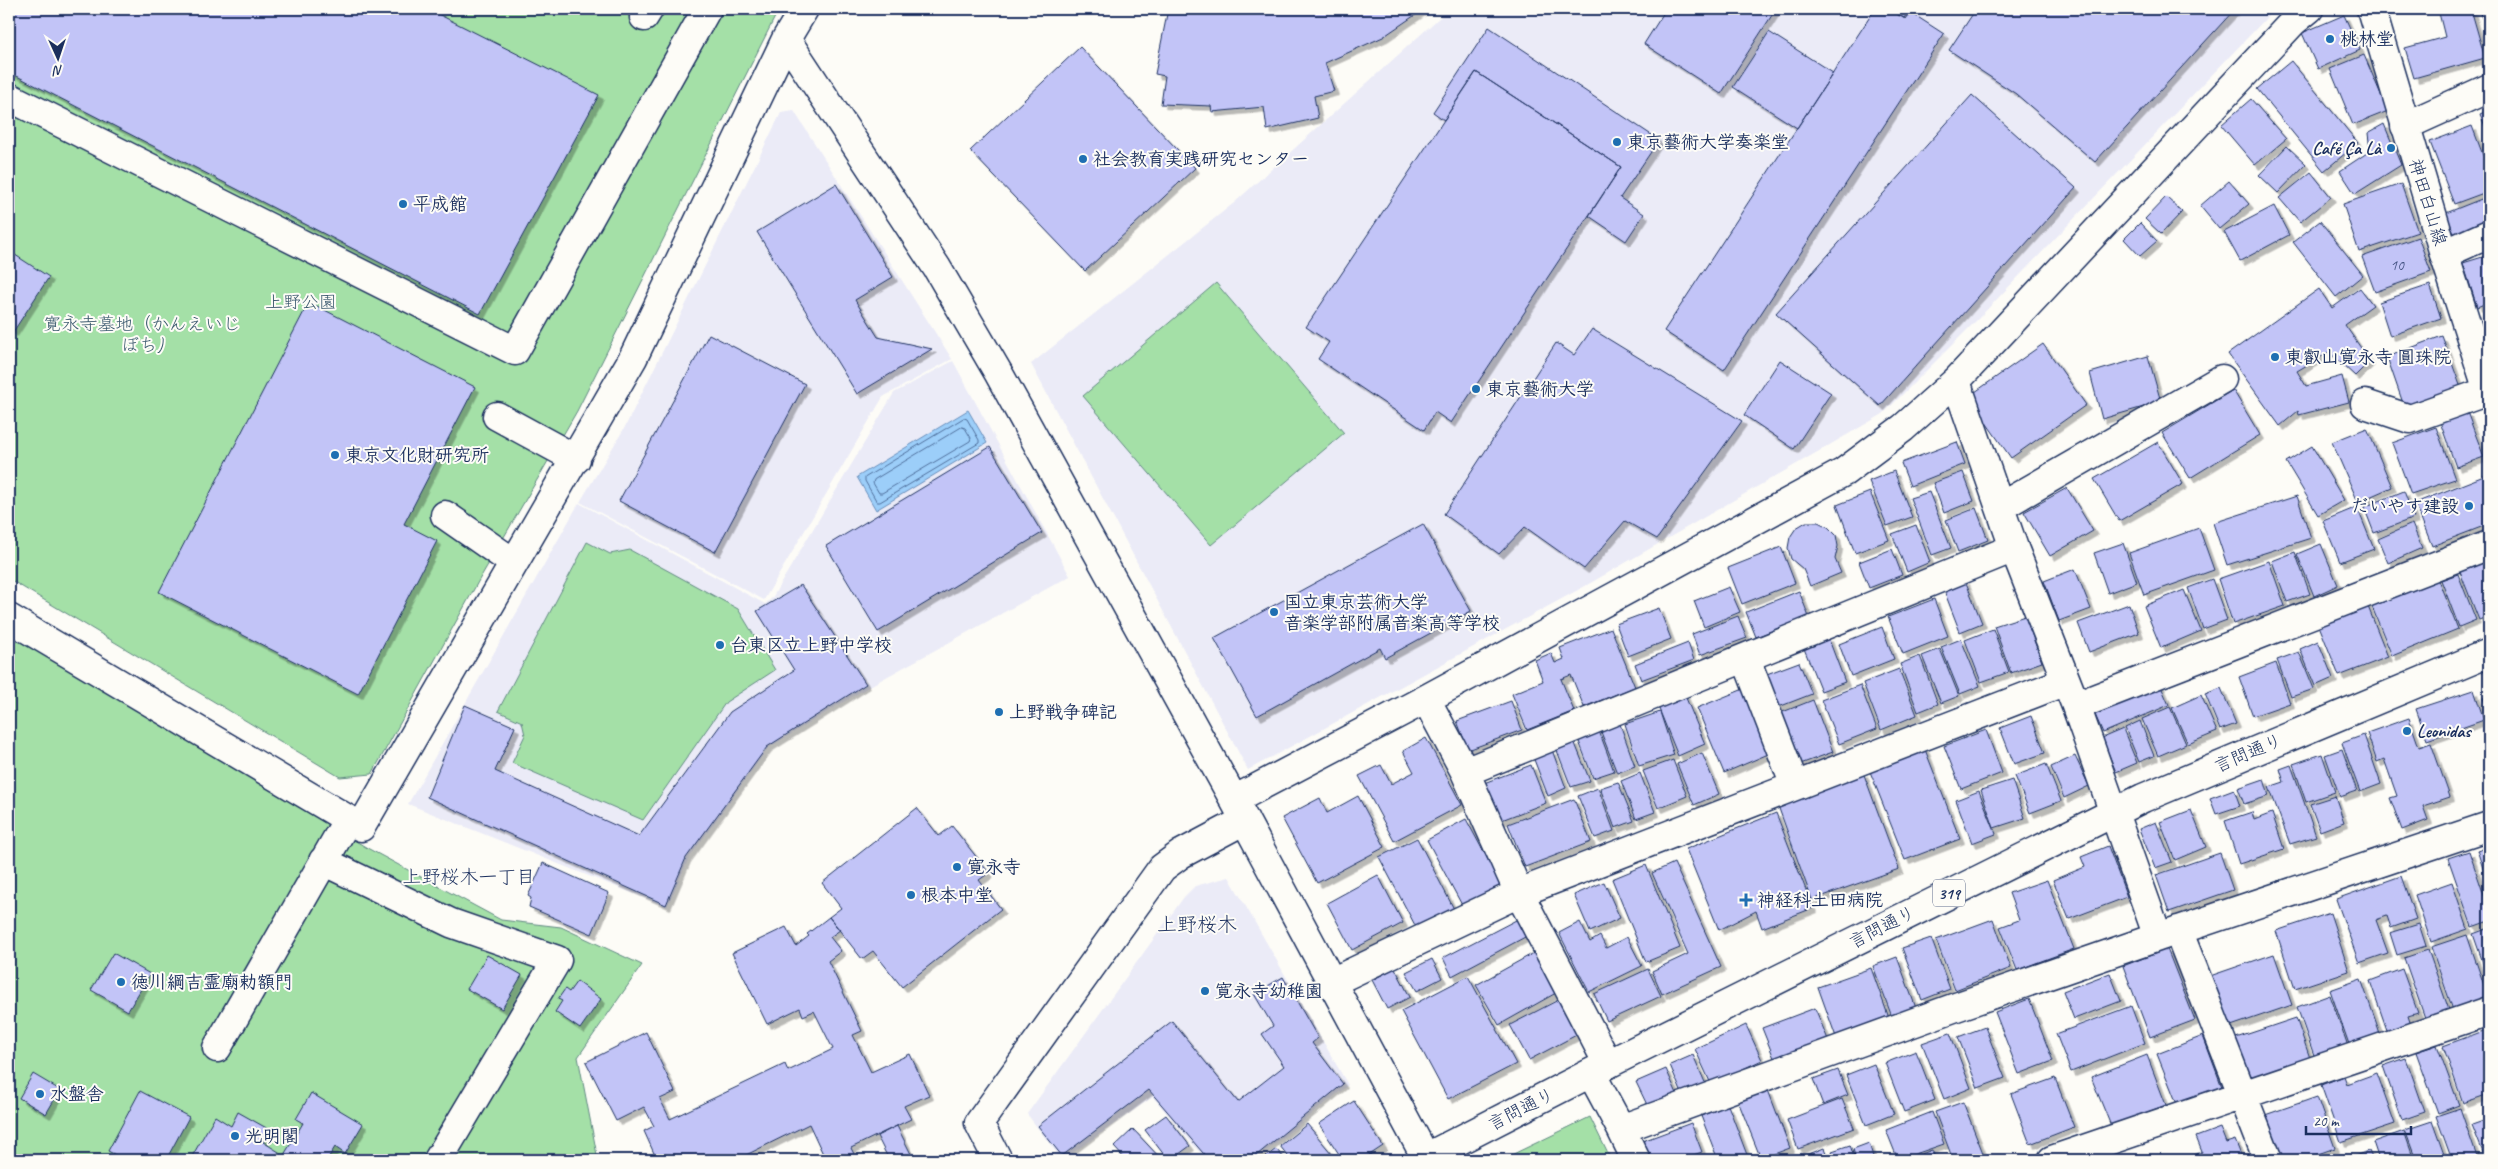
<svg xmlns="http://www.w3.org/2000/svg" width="2498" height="1169" font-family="Caveat,'Klee One',sans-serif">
  <defs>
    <filter id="shadow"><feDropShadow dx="4.5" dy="4.5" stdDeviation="0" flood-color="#0004"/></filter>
  </defs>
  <rect width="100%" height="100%" fill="#fdfcf7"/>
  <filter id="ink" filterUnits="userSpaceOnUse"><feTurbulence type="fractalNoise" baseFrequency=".02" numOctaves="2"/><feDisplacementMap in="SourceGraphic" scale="10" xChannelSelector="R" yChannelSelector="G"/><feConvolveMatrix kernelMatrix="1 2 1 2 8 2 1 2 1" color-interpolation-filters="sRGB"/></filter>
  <g filter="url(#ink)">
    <path fill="#ebebf7" d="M1449 9H2275L1978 319 1883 414 1587 585 1248 770 1031 364 1234 203Z
      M794 111 952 359 883 397 764 600 580 502 625 427 781 113Z
      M953 361 1070 576 868 687 768 748 689 858 667 907 408 804 579 503 765 604 772 598 894 393Z
      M1229 877 1348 1085 1255 1160H1206L1153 1097 1062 1160 1027 1114 1184 897 1195 886Z"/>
    <path fill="#a4e0a7" stroke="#608882" d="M9 9H779L577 411 479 580 372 774 340 777 9 579Z
      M1216 283 1344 433 1211 545 1083 396Z
      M587 542 610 554 630 550 738 609 775 670 726 702 643 820 512 763 525 735 522 722 498 711Z
      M9 634 369 849 501 920 561 927 642 965 578 1057 598 1160H9Z
      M1590 1117 1611 1160H1501Z"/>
    <path fill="#9ccef9" stroke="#688ebb" d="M968 410 987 443 876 510 857 477Z"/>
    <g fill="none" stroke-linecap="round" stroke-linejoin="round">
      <path stroke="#4f6f9c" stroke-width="1" d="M964 418 967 419 979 440V443L880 502H877L865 481V478Z
        M962 427 965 428 971 438 970 441 882 493H879L873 483 874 480Z"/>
    </g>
    <path fill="#c2c4f7" stroke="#1b2f5e" filter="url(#shadow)" d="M9 9H428L599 95 480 314 9 72Z
      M1168 9H1424L1383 37 1325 63 1334 91 1314 96 1318 118 1267 130 1264 107 1212 112 1211 106 1161 104 1165 76 1155 74Z
      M1666 9H1776L1721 94 1644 44Z
      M1875 9H1888L1905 19 1910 12 1944 34 1724 370 1664 331Z
      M1891 9H1910L1904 18Z
      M1976 9H2235L2095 162 2016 94 1949 50Z
      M2438 9H2471L2485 58 2414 78 2405 48 2445 37Z
      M2478 9H2489V19L2484 22Z
      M2344 15 2360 50 2318 69 2302 33Z
      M1489 27 1659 140 1620 198 1644 214 1626 241 1589 216 1621 167 1476 72 1444 120 1433 112Z
      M1769 32 1833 73 1797 128 1733 87Z
      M1080 47 1195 168 1085 271 970 151Z
      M2364 55 2388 111 2353 125 2330 69Z
      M2291 61 2358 143 2324 171 2257 89Z
      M1476 72 1621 167 1451 423 1435 412 1424 430 1318 359 1329 342 1306 327Z
      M1972 95 2076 188 1880 406 1776 313Z
      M2251 99 2286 139 2255 165 2221 125Z
      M2489 110V136L2480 114Z
      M2384 124 2401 165 2355 194 2340 171 2370 151 2368 133Z
      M2472 126 2489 171V191L2454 204 2430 142Z
      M2287 146 2306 164 2278 193 2259 175Z
      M2311 172 2331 197 2300 222 2279 198Z
      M2229 181 2249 204 2219 229 2200 206Z
      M836 184 893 277 855 300 878 337 932 349 857 394 757 232Z
      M2401 184 2418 232 2359 252 2343 204Z
      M2489 196V221L2454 234 2446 213Z
      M2166 197 2182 212 2161 234 2145 219Z
      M2274 206 2289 235 2240 261 2224 232Z
      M2320 221 2363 275 2336 297 2293 242Z
      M2140 223 2157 241 2140 256 2124 239Z
      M2418 237 2431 272 2375 292 2362 257Z
      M9 251 49 277 13 332 9 329Z
      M2489 255V302L2477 307 2463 263Z
      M2430 285 2441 318 2390 336 2379 302Z
      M2360 288 2373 305 2345 325 2370 361 2355 376 2329 352 2297 371 2306 386 2342 376 2349 402 2299 415 2298 411 2280 426 2228 354 2319 289 2332 308Z
      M309 302 475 387 404 524 437 541 358 694 159 592Z
      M1592 329 1742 421 1657 539 1625 521 1584 569 1525 527 1499 554 1444 514 1556 343 1574 355Z
      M709 334 805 384 715 552 619 501Z
      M2442 336 2461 388 2405 409 2387 357Z
      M2043 344 2086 405 2011 458 1968 397Z
      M2148 356 2161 402 2102 419 2090 373Z
      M1780 360 1831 393 1794 449 1744 415Z
      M2233 390 2260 435 2190 478 2162 433Z
      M2467 412 2484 457 2456 467 2440 422Z
      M2436 427 2455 479 2411 494 2392 443Z
      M2367 428 2392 487 2358 502 2332 442Z
      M1957 442 1965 464 1910 486 1901 463Z
      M2158 442 2183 484 2119 521 2094 479Z
      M2312 446 2344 500 2318 515 2286 462Z
      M990 447 1042 533 878 632 826 546Z
      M1894 471 1912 517 1887 526 1869 481Z
      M1963 472 1974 501 1944 513 1933 483Z
      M2489 474V524L2432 546 2415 503Z
      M2067 488 2093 531 2050 556 2024 512Z
      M2404 491 2414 518 2374 533 2364 507Z
      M1870 492 1889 540 1855 553 1837 505Z
      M1929 492 1951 548 1932 555 1910 498Z
      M2297 496 2311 538 2227 565 2213 523Z
      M2357 507 2374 549 2340 562 2323 521Z
      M1976 508 1988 540 1958 552 1946 520Z
      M1806 522H1818L1828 527 1836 535 1838 546 1835 559 1841 573 1810 586 1803 569 1791 559 1788 548 1790 537 1796 528Z
      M1423 524 1471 611 1385 658 1380 648 1257 716 1214 638Z
      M2412 524 2422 548 2388 563 2378 539Z
      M1916 525 1930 562 1907 572 1892 534Z
      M2199 528 2214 570 2144 595 2129 553Z
      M2123 543 2137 582 2108 593 2094 553Z
      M2321 544 2338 585 2314 596 2297 554Z
      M1781 547 1795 583 1742 604 1728 568Z
      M1892 549 1902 575 1869 588 1859 562Z
      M2295 552 2310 594 2287 602 2272 561Z
      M2489 557V616L2479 620 2458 567Z
      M2269 561 2285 606 2233 624 2218 579Z
      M2075 569 2091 609 2059 621 2044 581Z
      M2434 570 2458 629 2392 656 2368 597Z
      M2458 574 2476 620 2459 627 2441 580Z
      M2212 579 2227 620 2203 629 2188 588Z
      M1965 580 1982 623 1960 632 1943 588Z
      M801 585 866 684 767 747 686 858 666 905 427 797 465 705 515 727 495 771 639 836 730 712 794 670 757 611Z
      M1729 587 1740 612 1704 627 1694 601Z
      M2184 590 2201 631 2161 648 2144 606Z
      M1799 591 1809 617 1756 637 1746 612Z
      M1934 599 1948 636 1903 654 1888 617Z
      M2365 599 2388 657 2339 676 2316 618Z
      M2129 604 2139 633 2089 652 2078 623Z
      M1659 608 1671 639 1628 656 1616 624Z
      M1738 616 1747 638 1700 655 1692 634Z
      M2025 616 2042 662 2011 673 1994 626Z
      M1882 627 1894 659 1851 676 1839 644Z
      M1611 628 1635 687 1584 707 1571 675 1561 679 1574 711 1527 730 1512 694 1543 681 1535 660 1551 653 1555 663 1564 659 1560 648Z
      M1993 629 2009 672 1981 682 1965 640Z
      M1828 637 1845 682 1821 691 1803 646Z
      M1961 639 1980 686 1960 694 1941 647Z
      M2318 641 2333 678 2315 686 2300 649Z
      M1688 643 1694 660 1641 680 1635 664Z
      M1940 649 1959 696 1941 703 1922 656Z
      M2299 652 2314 689 2291 697 2277 660Z
      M1920 656 1938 704 1918 712 1900 664Z
      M1799 662 1812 694 1776 708 1764 675Z
      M2276 663 2290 703 2253 716 2239 677Z
      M1899 669 1917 715 1881 730 1863 683Z
      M2156 675 2169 705 2103 733 2090 703Z
      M1860 685 1877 729 1839 744 1821 700Z
      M1746 688 1773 752 1724 773 1697 708Z
      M2221 688 2236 724 2220 730 2205 694Z
      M2474 690 2484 720 2427 740 2416 709Z
      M1684 693 1705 744 1678 756 1657 704Z
      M2201 695 2217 732 2188 744 2172 708Z
      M2489 696V717L2483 698Z
      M1813 700 1833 752 1795 766 1775 715Z
      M1511 701 1522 730 1468 750 1457 721Z
      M2170 707 2186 744 2158 756 2142 719Z
      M1660 712 1674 755 1639 766 1625 724Z
      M2031 716 2045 753 2014 764 2000 728Z
      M2409 718 2419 747 2431 743 2450 797 2423 806 2428 820 2402 830 2390 798 2397 796 2384 759 2377 762 2367 733Z
      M2140 721 2154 756 2139 762 2125 728Z
      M1620 724 1635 766 1617 773 1601 732Z
      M2123 729 2137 763 2116 772 2102 738Z
      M1986 730 2002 773 1961 789 1944 746Z
      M1599 731 1614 771 1593 778 1578 739Z
      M2364 735 2381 784 2360 792 2342 743Z
      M1426 738 1462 805 1394 841 1359 776 1381 765 1391 784 1414 772 1403 751Z
      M1574 741 1590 781 1571 787 1556 748Z
      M1924 747 1960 839 1905 860 1869 769Z
      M2342 749 2357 791 2340 797 2325 755Z
      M1552 750 1566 788 1548 796 1533 757Z
      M1702 753 1719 794 1694 805 1677 764Z
      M2322 754 2335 792 2306 802 2293 764Z
      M2075 756 2089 786 2064 798 2051 767Z
      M1673 760 1687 796 1658 808 1643 771Z
      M2046 764 2061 801 2030 813 2015 776Z
      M1531 765 1546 803 1499 821 1484 783Z
      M2291 765 2316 836 2290 844 2269 787 2284 782 2280 769Z
      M1863 772 1899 869 1812 900 1777 803Z
      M1640 773 1655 812 1636 819 1621 781Z
      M2264 779 2269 796 2244 804 2238 788Z
      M2012 780 2025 818 1994 828 1981 790Z
      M1618 782 1634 821 1615 828 1600 788Z
      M1598 788 1614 831 1595 838 1578 796Z
      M2234 789 2240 806 2216 814 2210 798Z
      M1979 791 1996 834 1972 843 1956 800Z
      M1358 796 1385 847 1317 883 1282 818 1320 798 1327 813Z
      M2335 796 2344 822 2320 831 2310 804Z
      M1574 799 1591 842 1525 867 1508 824Z
      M917 808 939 836 952 826 989 873 979 880 1001 909 902 987 873 951 862 959 829 917 841 908 822 883Z
      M2191 810 2206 847 2175 860 2160 822Z
      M2252 812 2254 820 2272 813 2284 849 2239 864 2225 821Z
      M1776 813 1813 908 1762 928 1756 911 1719 930 1686 849Z
      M1466 819 1502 886 1463 907 1427 840Z
      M2156 822 2172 862 2155 868 2139 829Z
      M1417 838 1454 909 1417 929 1379 857Z
      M2108 846 2127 897 2069 919 2053 880 2085 867 2081 857Z
      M2489 846V887L2477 850Z
      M2469 851 2489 910V921L2472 927 2448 858Z
      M2220 853 2233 890 2169 912 2156 875Z
      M543 863 609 893 592 934 529 907 531 898 528 896Z
      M1674 863 1721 967 1662 994 1652 971 1688 954 1652 873Z
      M1646 865 1680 948 1646 962 1612 879Z
      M1378 875 1403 923 1352 950 1327 903Z
      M2401 876 2416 919 2391 928 2387 916 2376 920 2388 953 2359 963 2336 899Z
      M2047 880 2074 949 2017 970 2000 927 2019 920 2009 893Z
      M1604 882 1620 918 1590 932 1574 895Z
      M2452 882 2468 929 2431 942 2415 895Z
      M2330 913 2349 971 2295 989 2276 931Z
      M829 917 840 930 830 937 841 951 828 961 862 1031 853 1035 871 1072 910 1054 929 1095 904 1106 911 1119 851 1148 857 1160H810L823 1154 809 1124 736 1160H657L644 1131 654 1126 644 1107 616 1121 586 1062 646 1032 675 1092 660 1099 670 1119 785 1064 788 1071 833 1049 814 1011 803 1016 800 1008 767 1024 732 953 786 927 796 946 809 936 807 934Z
      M1518 919 1527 936 1452 976 1443 958Z
      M1993 919 2011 968 1955 990 1936 940Z
      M1580 922 1590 942 1600 936 1606 948 1627 937 1642 966 1589 992 1559 933Z
      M2419 924 2426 946 2397 955 2390 933Z
      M2489 928V980L2473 934Z
      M2467 935 2488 997 2453 1010 2431 947Z
      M1931 938 1950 989 1922 1000 1902 948Z
      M1541 949 1563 989 1499 1025 1476 985Z
      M2167 949 2195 1020 2150 1037 2123 966Z
      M2428 950 2449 1010 2425 1018 2404 958Z
      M113 953 150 974 128 1011 91 990Z
      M2274 954 2292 1005 2228 1027 2210 976Z
      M487 955 522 975 502 1009 467 989Z
      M1897 957 1916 1008 1892 1017 1873 966Z
      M1432 959 1442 978 1417 991 1406 972Z
      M1395 968 1410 997 1387 1009 1372 980Z
      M1871 968 1889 1018 1836 1037 1818 987Z
      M1648 969 1661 996 1607 1021 1594 994Z
      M2402 969 2418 1013 2408 1016 2411 1025 2388 1033 2370 981Z
      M2110 973 2121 1001 2074 1019 2063 991Z
      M1468 976 1516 1064 1448 1099 1401 1011Z
      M1283 977 1318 1038 1312 1043 1343 1084 1251 1160H1209L1149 1090 1062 1156 1038 1126 1172 1021 1238 1102 1284 1066 1262 1034 1273 1026 1254 994Z
      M2361 979 2381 1036 2350 1047 2330 990Z
      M577 981 601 999 580 1029 555 1012 562 1001 558 999 565 989 569 992Z
      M2330 995 2349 1049 2316 1061 2297 1007Z
      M1566 996 1584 1031 1529 1060 1510 1025Z
      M2029 999 2053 1061 2019 1074 1995 1012Z
      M2131 1006 2145 1043 2071 1072 2056 1034Z
      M1815 1008 1829 1042 1776 1063 1762 1028Z
      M2296 1018 2311 1061 2248 1083 2233 1039Z
      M1746 1025 1762 1060 1711 1084 1695 1049Z
      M1985 1027 2005 1078 1978 1088 1958 1037Z
      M2489 1029V1094L2463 1103 2443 1046Z
      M1950 1033 1971 1088 1944 1099 1922 1043Z
      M2203 1036 2222 1087 2177 1104 2157 1054Z
      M2437 1045 2459 1105 2438 1113 2416 1052Z
      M1916 1051 1935 1100 1904 1112 1885 1063Z
      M1693 1055 1707 1087 1683 1096 1670 1065Z
      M2147 1055 2166 1105 2111 1126 2091 1077Z
      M2406 1058 2425 1112 2402 1120 2383 1066Z
      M1874 1064 1894 1114 1866 1125 1846 1075Z
      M1666 1069 1679 1098 1650 1111 1636 1082Z
      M1838 1070 1848 1095 1823 1105 1813 1079Z
      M2377 1073 2395 1124 2341 1142 2321 1085 2344 1076 2347 1084Z
      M33 1074 60 1090 46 1114 19 1098Z
      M2055 1078 2074 1127 2030 1144 2011 1094Z
      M1768 1090 1790 1148 1761 1159 1738 1101Z
      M140 1091 189 1117 166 1160H125L108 1151Z
      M311 1093 363 1124 345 1154 335 1147 327 1160H281L303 1123 296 1119Z
      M2317 1097 2335 1148 2301 1160H2281L2265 1115Z
      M1842 1099 1854 1128 1798 1149 1787 1120Z
      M1354 1101 1383 1146 1362 1160H1343L1319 1124Z
      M1963 1102 1983 1153 1963 1160H1953L1935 1112Z
      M1728 1105 1749 1160H1718L1701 1116Z
      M2460 1108 2478 1160H2452L2436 1116Z
      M238 1112 270 1130 263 1142 279 1152 274 1160H190L215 1116 231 1126Z
      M1932 1112 1944 1144 1898 1160 1886 1130Z
      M1166 1115 1190 1146 1171 1160H1168L1145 1130Z
      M2489 1119V1160H2486L2472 1125Z
      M2432 1121 2446 1160H2416L2405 1130Z
      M1691 1123 1702 1152 1679 1160H1648L1640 1142Z
      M1307 1124 1337 1160H1291L1280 1146Z
      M897 1126 914 1160H889L877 1136Z
      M2220 1128 2226 1143 2235 1140 2243 1160H2181L2202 1152 2196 1137Z
      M1133 1129 1162 1160H1126L1114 1147Z
      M2404 1131 2414 1160H2379L2373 1142Z
      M1869 1143 1874 1160H1856L1853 1149Z
      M1850 1145 1855 1160H1835L1832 1151Z
      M1824 1148 1829 1160H1805L1804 1156Z
      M1276 1149 1286 1160H1262Z
      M1932 1150 1936 1160H1906Z
      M2369 1151 2373 1160H2345Z
      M1708 1155 1710 1160H1694Z"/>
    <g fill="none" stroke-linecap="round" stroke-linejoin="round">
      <defs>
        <path id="minor" d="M644 17 649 9
          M786 39 937 268 999 374 1234 800 1426 1158
          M9 97 515 351 707 9
          M2405 126 2489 88
          M2444 254 2489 234
          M1956 381 2014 548 2076 706 2158 937 2489 826
          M2365 404 2410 419 2488 391
          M497 416 576 459
          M2000 507 2222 379
          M445 515 514 563
          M9 618 361 827 633 358 786 39 804 9
          M1746 659 1795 786
          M1426 699 1465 772 1519 893 1608 1064
          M2076 706 2489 545
          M1465 772 2014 548
          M1234 800 1426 699 1844 472 1903 428 1956 381 2293 22 2309 9
          M323 861 451 923 557 960 438 1160
          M2178 930 2268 1160
          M1332 982 1519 893 2066 681
          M217 1048 348 819
          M1591 1073 1621 1129 1956 1007 2158 937
          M1621 1129 1636 1160
          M998 1160 979 1123 1162 868 1181 854 1245 820
          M2052 1160 2489 1011"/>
        <path id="major" d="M2371 9 2444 254 2489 394
          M1421 1160 1608 1064 2143 798 2489 653"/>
      </defs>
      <use href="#minor" stroke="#1b2f5e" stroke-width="31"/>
      <use href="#major" stroke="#1b2f5e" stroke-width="31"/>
      <use href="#minor" stroke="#fdfcf7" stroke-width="28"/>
      <use href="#major" stroke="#fdfcf7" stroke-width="28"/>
    </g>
  </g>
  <g fill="#1f6fb2" stroke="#fdfcf7" stroke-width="2">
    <circle cx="2330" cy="39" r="5"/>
    <circle cx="1617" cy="142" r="5"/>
    <circle cx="2391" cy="148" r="5"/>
    <circle cx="1083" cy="159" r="5"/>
    <circle cx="403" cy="204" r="5"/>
    <circle cx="2275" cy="357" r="5"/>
    <circle cx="1476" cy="389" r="5"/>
    <circle cx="335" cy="455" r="5"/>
    <circle cx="2469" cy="506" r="5"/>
    <circle cx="1274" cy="612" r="5"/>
    <circle cx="720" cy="645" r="5"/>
    <circle cx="999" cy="712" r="5"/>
    <circle cx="2407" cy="731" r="5"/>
    <circle cx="957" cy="867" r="5"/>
    <circle cx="911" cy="895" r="5"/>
    <path d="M1743.5 892.5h5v5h5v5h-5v5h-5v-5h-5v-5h5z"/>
    <circle cx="121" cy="982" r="5"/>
    <circle cx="1205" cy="991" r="5"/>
    <circle cx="40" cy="1094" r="5"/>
    <circle cx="235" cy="1136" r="5"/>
  </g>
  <g text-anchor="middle" stroke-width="4" stroke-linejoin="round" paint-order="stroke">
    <g font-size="15" fill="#455484">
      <text x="2397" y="270">10</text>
    </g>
    <rect fill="#fdfcf7" stroke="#5f6c8c" stroke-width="1" x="1933" y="879.5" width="32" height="27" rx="4"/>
    <g font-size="16" font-weight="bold" fill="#1b2f5e">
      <text x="1949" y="899">319</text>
    </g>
    <g font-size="18" font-weight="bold" fill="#1b2f5e" stroke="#fdfcf7" text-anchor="start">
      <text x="2340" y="45">桃林堂</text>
      <text x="1627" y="148">東京藝術大学奏楽堂</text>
      <text x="2381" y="154" text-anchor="end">Café Ça Là</text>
      <text x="1093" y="165">社会教育実践研究センター</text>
      <text x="413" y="210">平成館</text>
      <text x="2285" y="363">東叡山寛永寺 圓珠院</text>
      <text x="1486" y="395">東京藝術大学</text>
      <text x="345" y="461">東京文化財研究所</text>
      <text x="2459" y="512" text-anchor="end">だいやす建設</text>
      <text x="1284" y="608">国立東京芸術大学<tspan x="1284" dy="21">音楽学部附属音楽高等学校</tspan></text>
      <text x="730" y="651">台東区立上野中学校</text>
      <text x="1009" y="718">上野戦争碑記</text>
      <text x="2417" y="737">Leonidas</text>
      <text x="967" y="873">寛永寺</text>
      <text x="921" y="901">根本中堂</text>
      <text x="1757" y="906">神経科土田病院</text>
      <text x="131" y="988">徳川綱吉霊廟勅額門</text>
      <text x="1215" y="997">寛永寺幼稚園</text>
      <text x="50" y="1100">水盤舎</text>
      <text x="245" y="1142">光明閣</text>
    </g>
    <g font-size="18" fill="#1b2f5e" stroke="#fdfcf7">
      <text transform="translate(2428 202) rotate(73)" y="6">神田白山線</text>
      <text transform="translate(2248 753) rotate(-23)" y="6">言問通り</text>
      <text transform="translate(1882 927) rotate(-27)" y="6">言問通り</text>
      <text transform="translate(1521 1109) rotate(-27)" y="6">言問通り</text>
    </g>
    <g font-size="18" fill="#3d5b70" stroke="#fdfcf7">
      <text x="301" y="308">上野公園</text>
      <text x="142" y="330">寛永寺墓地（かんえいじ<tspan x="142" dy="21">ぼち)</tspan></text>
    </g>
    <g font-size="19" fill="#1b2f5e" stroke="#fdfcf7">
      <text x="469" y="883">上野桜木一丁目</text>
    </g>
    <g font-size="20" fill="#1b2f5e" stroke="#fdfcf7">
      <text x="1197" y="931">上野桜木</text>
    </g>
  </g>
  <rect width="2498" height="1169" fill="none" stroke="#fdfcf7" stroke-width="30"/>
  <rect x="15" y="15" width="2468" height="1139" fill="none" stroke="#1b2f5e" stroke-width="2" filter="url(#ink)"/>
  <g transform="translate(58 58) rotate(177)" stroke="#fdfcf7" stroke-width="4" paint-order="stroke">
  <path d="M0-4L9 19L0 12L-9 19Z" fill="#1b2f5e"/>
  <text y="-8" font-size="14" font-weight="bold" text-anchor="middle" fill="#1b2f5e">N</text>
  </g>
  <path d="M2306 1126v8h105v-8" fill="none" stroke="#1b2f5e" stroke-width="2.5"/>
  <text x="2313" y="1126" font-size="15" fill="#1b2f5e" stroke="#fdfcf7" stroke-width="4" paint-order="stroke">20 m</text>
</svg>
